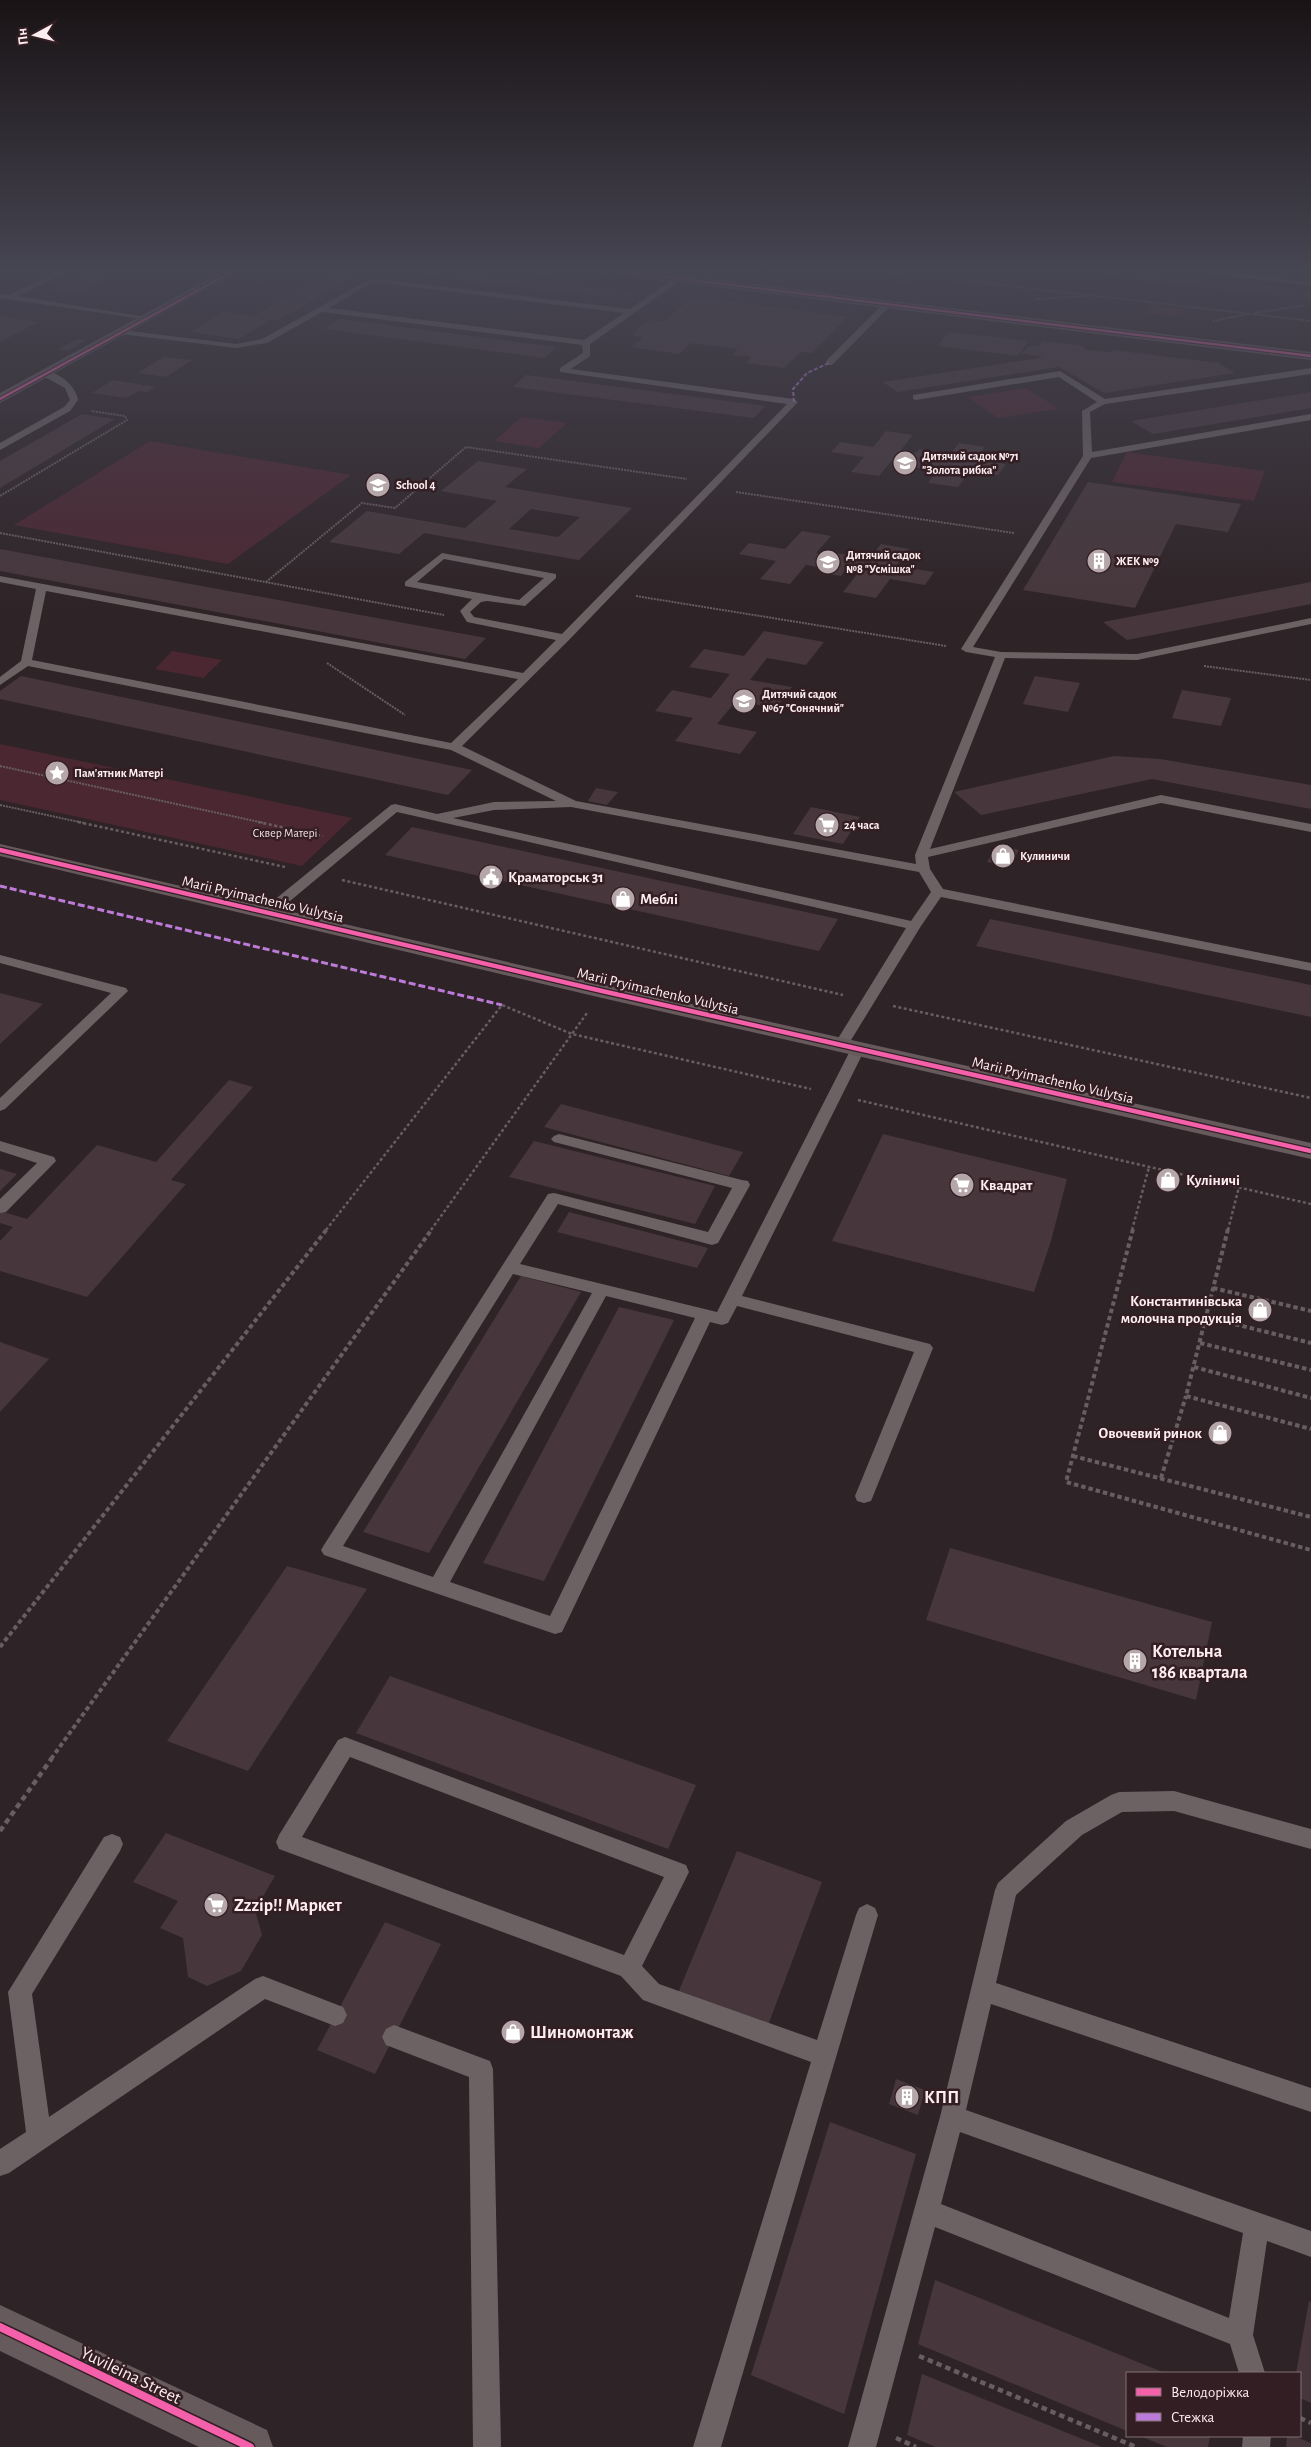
<svg xmlns="http://www.w3.org/2000/svg" width="1311" height="2447" font-family="'Alegreya Sans',sans-serif">
  <rect width="100%" height="100%" fill="#2e2326"/>
  <path fill="#4b2731" d="M901 276 939 280 932 288 893 283Z
    M1150 305 1185 309 1180 317 1145 313Z
    M1026 388 1059 409 998 418 967 397Z
    M522 417 567 423 539 448 494 441Z
    M150 441 351 475 228 564 14 525Z
    M1127 452H1128L1265 471 1254 501 1112 482Z
    M172 651 222 660 203 678 155 669Z
    M0 744 352 818 302 866 0 800Z"/>
  <path fill="#47373c" fill-rule="evenodd" d="M92 269H125L76 294 50 291Z
    M336 269H367L279 320 271 319 239 339 190 332 223 312 253 316Z
    M368 269H447L636 292 626 300Z
    M703 269H748L737 279 698 274Z
    M1050 269H1119L1311 291V300Z
    M1285 269H1311V277L1310 279 1280 275Z
    M692 297 775 307 848 317 812 353 801 352 784 368 746 363 751 357 732 355 738 349 691 343 679 354 631 347 643 337 631 335 649 320 663 322Z
    M0 316 38 322 0 342Z
    M340 319 557 347 544 358 325 329Z
    M949 332 1028 341 1018 356 937 346Z
    M77 339 86 340 67 351 58 349Z
    M1042 341 1084 346V349L1111 352 1113 350 1218 363 1235 373 1104 393 1059 367 897 392 883 382 1045 357 1022 354 1027 347 1040 345Z
    M164 357 192 360 166 377 137 373Z
    M526 375 765 406 754 418 513 387Z
    M113 380 156 387 147 392 139 391 126 398 92 393Z
    M1311 392V408L1153 434 1131 421Z
    M82 414 115 419 0 488V461Z
    M886 431 913 435 900 451 916 453 919 449 937 451 934 455 948 457 959 443 985 447 975 460 1006 464 998 475 970 471 958 487 928 483 940 467 924 465 921 468 902 466 905 463 891 461 879 476 851 472 864 457 831 452 840 442 873 447Z
    M478 461 527 469 505 487 632 508 579 560 424 533 399 554 329 542 367 511 465 528 497 501 441 491ZM531 509 580 517 558 537 509 529Z
    M1088 482 1241 504 1228 532 1176 524 1135 608 1023 590Z
    M802 531 831 536 816 553 832 556 835 553 855 556 852 559 867 562 881 544 909 549 896 566 934 572 925 585 890 579 876 598 843 592 858 573 844 571 841 576 819 572 823 568 806 565 790 584 760 579 776 561 739 554 749 543 785 549Z
    M0 549 486 638 465 659 0 571Z
    M1311 582V604L1127 640 1103 622Z
    M764 631 824 642 806 665 767 658 750 680 792 687 776 708 736 701 717 724 757 732 740 754 675 741 693 718 655 711 672 690 711 698 730 674 689 667 704 649 744 656Z
    M21 676 472 770 448 795 0 699V691Z
    M1035 676 1080 683 1068 712 1023 704Z
    M1182 690 1231 698 1221 726 1172 718Z
    M1114 756 1160 759 1311 785V809L1152 779 981 815 954 792Z
    M596 788 618 792 607 805 588 801Z
    M811 807 860 817 843 844 793 834Z
    M412 827 838 919 819 951 385 855Z
    M997 845 1019 850 1009 867 987 862Z
    M990 919 1311 985V1017L976 946Z
    M0 993 43 1004 0 1044Z
    M229 1080 253 1087 171 1180 186 1184 87 1297 0 1271V1241L13 1227 0 1223V1211L27 1219 97 1145 156 1162Z
    M561 1104 743 1152 729 1176 544 1127Z
    M883 1134 1067 1179 1051 1241 1034 1292 832 1241Z
    M534 1141 715 1186 695 1224 509 1177Z
    M0 1169 17 1174 0 1191Z
    M569 1212 708 1248 697 1268 557 1232Z
    M521 1276 581 1292 429 1553 363 1532Z
    M619 1307 674 1320 544 1581 483 1563Z
    M0 1342 49 1359 0 1412Z
    M950 1548 1212 1622 1196 1700 926 1620Z
    M287 1566 367 1589 248 1771 167 1741Z
    M390 1676 696 1785 668 1849 356 1733Z
    M166 1833 275 1876 255 1910 262 1935 241 1971 207 1986 188 1977 183 1938 160 1928 178 1901 133 1882Z
    M737 1851 822 1882 767 2028 678 1993Z
    M385 1922 441 1944 375 2074 317 2050Z
    M896 2079 925 2090 918 2115 889 2104Z
    M830 2122 916 2154 844 2414 751 2375Z
    M935 2280 1165 2373H1127V2431L918 2344Z
    M1309 2301 1311 2302V2403L1300 2398V2373H1296Z
    M922 2374 1102 2447H936L907 2435Z
    M1140 2436H1210L1208 2447H1167Z
    M1287 2436H1294L1311 2443V2447H1286Z"/>
  <g fill="none" stroke-linecap="round" stroke-linejoin="round">
    <path stroke="#685e61" stroke-width="2" stroke-dasharray="2 1" stroke-linecap="butt" d="M508 269 581 278
      M864 269 1311 321
      M256 281 277 269
      M1036 299 1089 296
      M1255 313 1306 305
      M1213 321 1249 314
      M736 492 1014 533
      M0 496 127 420 125 416 91 411
      M0 533 444 615
      M266 582 362 503 395 508 466 447 687 479
      M636 596 946 646
      M327 663 405 715
      M1204 666 1311 680
      M0 766 264 823
      M0 805 84 823"/>
    <path stroke="#685e61" stroke-width="2.5" stroke-dasharray="3 2.5" stroke-linecap="butt" d="M78 822 285 867
      M258 822 323 836
      M342 880 843 995
      M893 1006 1311 1098
      M858 1100 1311 1204
      M326 1230 502 1005 572 1034 811 1089
      M431 1230 587 1013
      M1132 1230 1149 1167
      M1228 1230 1239 1187"/>
    <path stroke="#685e61" stroke-width="4" stroke-dasharray="4.5 3" stroke-linecap="butt" d="M1133 1229 1066 1482 1311 1550
      M1228 1229 1186 1396 1311 1429
      M1213 1288 1311 1311
      M1206 1317 1311 1343
      M1200 1343 1311 1370
      M1194 1367 1311 1398
      M1073 1456 1311 1517
      M1161 1478 1186 1396
      M0 1647 327 1229
      M51 1759 432 1229"/>
    <path stroke="#685e61" stroke-width="4.5" stroke-dasharray="5.5 4" stroke-linecap="butt" d="M0 1831 52 1758
      M919 2356 1136 2447
      M1300 2418 1311 2423
      M896 2438 916 2447"/>
    <path fill="#6c6264" fill-rule="evenodd" d="M63 269H73L18 296 152 318 148 320 0 298V294L9 295Z
      M1173 269H1198L1311 282V286Z
      M676 277 683 279 590 344V356L571 369 794 399 798 402 569 640 462 746 576 801 916 864 915 855 995 657 966 652 961 649 1083 456 1082 411 1097 402 1059 377 916 400 913 399V395L1060 371 1105 399 1311 368V374L1105 404 1090 412 1092 452 1311 414V420L1091 458 973 647 1001 652 1137 654 1311 618V624L1137 660 1005 658 930 849 1161 795 1311 824V832L1161 803 928 857 930 869 943 889 1311 963V971L941 897 921 926 848 1045 841 1049 834 1045 906 928 397 812 272 916H262L260 913 262 910 391 805 395 804 437 814 494 802 556 801 451 750 28 666 0 685V677L21 661 36 589 0 582V576L523 673 556 640 467 622 460 611 472 599 405 586V582L442 553 556 574V578L525 606 487 601 481 602 470 612 474 617 562 634 787 404 560 372V368L583 353 582 345 322 312 267 343 236 348 121 334 117 332 121 330 236 344 262 339 372 278 630 309ZM373 282 624 313 584 340 329 308ZM444 559 544 578 519 600 417 582ZM46 591 518 679 451 743 32 660ZM571 807 919 872 931 892 911 921 453 818 494 810Z
      M885 302 892 304 832 365H826V361Z
      M43 372C58 370 76 386 78 400L70 411 0 450V443L64 407 70 400 65 388 43 376Z
      M0 955 126 988 128 991 5 1109 0 1111V1098L111 993 0 963Z
      M858 1045 865 1049 742 1296 930 1344 933 1348 871 1501 864 1503 857 1501 855 1496 914 1352 737 1306 728 1323 722 1325 710 1322 562 1632 555 1634 324 1555 321 1550 324 1545 548 1194 554 1193 708 1232 732 1188 554 1142 551 1139 554 1136 559 1134 742 1180 748 1181 750 1185 718 1243 712 1245 558 1204 520 1264 717 1312 851 1049ZM513 1274 592 1293 433 1577 343 1546ZM606 1296 695 1318 550 1616 450 1582Z
      M0 1141 54 1157 56 1161 6 1212 0 1213V1199L37 1163 0 1151Z
      M345 1737 686 1865 689 1872 642 1966 659 1984 817 2040 856 1915 859 1908 867 1904 875 1908 878 1915 721 2447H693L811 2062 643 2000 621 1976 279 1849 276 1842 279 1835 338 1740ZM350 1757 664 1877 624 1955 302 1837Z
      M1174 1791 1311 1829V1849L1174 1811 1122 1812 1082 1835 1016 1895 996 1983 1311 2088V2112L991 2004 966 2110 1311 2231V2257L1267 2241 1253 2335 1265 2373H1239L1230 2344 935 2227 876 2447H848L940 2117 995 1890 998 1883 1066 1821 1111 1795 1119 1792ZM960 2132 1243 2233 1229 2318 941 2204Z
      M112 1834 120 1837 123 1844 120 1851 32 1994 49 2117 255 1979 263 1976 343 2007 347 2015 343 2023 335 2026 265 1999 9 2173 0 2176V2149L26 2132 8 1992 104 1837Z
      M394 2025 490 2061 493 2069 501 2447H473L469 2077 386 2045 382 2037 386 2029Z
      M1243 2436H1271L1270 2447H1242Z"/>
    <path fill="#665a5d" fill-rule="evenodd" d="M227 269H243L0 403V393Z
      M594 269H632L1311 352V360L600 273Z
      M0 844 602 984 1311 1143V1159L602 998 0 856Z
      M0 2305 267 2430 273 2447H199L0 2351Z"/>
    <path stroke="#bd7bd9" stroke-width="2" stroke-dasharray="4 2" stroke-linecap="butt" d="M1189 271 1190 269
      M794 402 793 389 807 373 829 363"/>
    <path stroke="#bd7bd9" stroke-width="3" stroke-dasharray="7 3" stroke-linecap="butt" d="M0 886 502 1005"/>
    <defs>
      <path id="cycleway-far2" d="M600 269 1311 356
        M0 399 237 269"/>
      <path id="cycleway-far1" d="M0 850 602 991 1311 1151"/>
      <path id="cycleway" d="M0 2327 250 2447"/>
    </defs>
    <use href="#cycleway-far2" stroke="#331e23" stroke-width="4.5"/>
    <use href="#cycleway-far1" stroke="#331e23" stroke-width="7"/>
    <use href="#cycleway" stroke="#331e23" stroke-width="11"/>
    <use href="#cycleway-far2" stroke="#f560ab" stroke-width="2.5"/>
    <use href="#cycleway-far1" stroke="#f560ab" stroke-width="4.5"/>
    <use href="#cycleway" stroke="#f560ab" stroke-width="8"/>
  </g>
  <linearGradient id="sky" x2="0" y2="1"><stop stop-color="#191315"/><stop offset="0.44" stop-color="#464552"/><stop offset="1" stop-color="#464552" stop-opacity="0"/></linearGradient>
  <rect width="1311" height="612" fill="url(#sky)"/>
  <defs>
    <symbol id="school-disc" viewBox="-11 -11 22 22"><circle r="9.5" fill="#b4a6a9" stroke="#331e23"/><path d="M0-5L7-2L0 1L-7-2ZM-4 1L0 2.5L4 1V4Q0 6-4 4Z" fill="#fff"/></symbol>
    <symbol id="building-disc" viewBox="-11 -11 22 22"><circle r="9.5" fill="#b4a6a9" stroke="#331e23"/><path d="M-4-6H4V6H1V3H-1V6H-4ZM-2.5-4.3h1.7v1.8h-1.7ZM.8-4.3h1.7v1.8H.8ZM-2.5-1h1.7V.8h-1.7ZM.8-1h1.7V.8H.8Z" fill="#fff"/></symbol>
    <symbol id="sight-disc" viewBox="-11 -11 22 22"><circle r="9.5" fill="#b4a6a9" stroke="#331e23"/><path d="M0-6L1.8-2.2L6-1.7L2.9 1.2L3.7 5.4L0 3.3L-3.7 5.4L-2.9 1.2L-6-1.7L-1.8-2.2Z" fill="#fff"/></symbol>
    <symbol id="supermarket-disc" viewBox="-11 -11 22 22"><circle r="9.5" fill="#b4a6a9" stroke="#331e23"/><path d="M-6-5.5h2.5l.6 2H6L4.5 2H-2.5L-4.4-4H-6ZM-1.5 3.2a1.3 1.3 0 1 0 .1 0ZM3 3.2a1.3 1.3 0 1 0 .1 0Z" fill="#fff"/></symbol>
    <symbol id="shop-disc" viewBox="-11 -11 22 22"><circle r="9.5" fill="#b4a6a9" stroke="#331e23"/><path d="M-5-2.5h2.3a2.7 3.5 0 0 1 5.4 0H5L5.5 6h-11ZM-1.5-2.5h3a1.5 2.3 0 0 0-3 0Z" fill="#fff"/></symbol>
    <symbol id="civic-disc" viewBox="-11 -11 22 22"><circle r="9.5" fill="#b4a6a9" stroke="#331e23"/><path d="M-.6-6.5H3V-4.5H.6V-3L4-1V1h2V6H-6V1h2V-1L-.6-3ZM-1.2 2.5V6h2.4V2.5Z" fill="#fff"/></symbol>
  </defs>
  <g fill-rule="evenodd">
    <use href="#school-disc" x="891" y="449" width="28" height="28"/>
    <use href="#school-disc" x="364" y="471" width="28" height="28"/>
    <use href="#building-disc" x="1085" y="547" width="28" height="28"/>
    <use href="#school-disc" x="814" y="548" width="28" height="28"/>
    <use href="#school-disc" x="730" y="687" width="28" height="28"/>
    <use href="#sight-disc" x="43" y="759" width="28" height="28"/>
    <use href="#supermarket-disc" x="813" y="811" width="28" height="28"/>
    <use href="#shop-disc" x="989" y="842" width="28" height="28"/>
    <use href="#civic-disc" x="477" y="863" width="28" height="28"/>
    <use href="#shop-disc" x="609" y="885" width="28" height="28"/>
    <use href="#shop-disc" x="1154" y="1166" width="28" height="28"/>
    <use href="#supermarket-disc" x="948" y="1171" width="28" height="28"/>
    <use href="#shop-disc" x="1246" y="1296" width="28" height="28"/>
    <use href="#shop-disc" x="1206" y="1419" width="28" height="28"/>
    <use href="#building-disc" x="1121" y="1647" width="28" height="28"/>
    <use href="#supermarket-disc" x="202" y="1891" width="28" height="28"/>
    <use href="#shop-disc" x="499" y="2018" width="28" height="28"/>
    <use href="#building-disc" x="893" y="2083" width="28" height="28"/>
  </g>
  <g text-anchor="middle" stroke-width="5" stroke-linejoin="round" paint-order="stroke">
    <g font-size="12" font-weight="bold" fill="#fcedf0" stroke="#331e23" text-anchor="start">
      <text x="922" y="460">Дитячий садок №71<tspan x="922" dy="14">"Золота рибка"</tspan></text>
      <text x="396" y="489">School 4</text>
      <text x="846" y="559">Дитячий садок<tspan x="846" dy="14">№8 "Усмішка"</tspan></text>
      <text x="1116" y="565">ЖЕК №9</text>
      <text x="762" y="698">Дитячий садок<tspan x="762" dy="14">№67 "Сонячний"</tspan></text>
      <text x="74" y="777">Пам'ятник Матері</text>
      <text x="844" y="829">24 часа</text>
      <text x="1020" y="860">Кулиничи</text>
    </g>
    <g font-size="12" fill="#f2dde2" stroke="#331e23">
      <text x="285" y="837">Сквер Матері</text>
    </g>
    <g font-size="15" font-weight="bold" fill="#fcedf0" stroke="#331e23" text-anchor="start">
      <text x="508" y="882">Краматорськ 31</text>
      <text x="640" y="904">Меблі</text>
      <text x="1186" y="1185">Куліничі</text>
      <text x="980" y="1190">Квадрат</text>
      <text x="1242" y="1306" text-anchor="end">Константинівська<tspan x="1242" dy="17">молочна продукція</tspan></text>
      <text x="1202" y="1438" text-anchor="end">Овочевий ринок</text>
    </g>
    <g font-size="15" fill="#fcedf0" stroke="#331e23">
      <text transform="translate(263 899) rotate(13)" y="5">Marii Pryimachenko Vulytsia</text>
      <text transform="translate(658 991) rotate(13)" y="5">Marii Pryimachenko Vulytsia</text>
      <text transform="translate(1053 1080) rotate(13)" y="5">Marii Pryimachenko Vulytsia</text>
    </g>
    <g font-size="18" font-weight="bold" fill="#fcedf0" stroke="#331e23" text-anchor="start">
      <text x="1152" y="1657">Котельна<tspan x="1152" dy="21">186 квартала</tspan></text>
      <text x="234" y="1911">Zzzip!! Маркет</text>
      <text x="530" y="2038">Шиномонтаж</text>
      <text x="924" y="2103">КПП</text>
    </g>
    <g font-size="18" fill="#fcedf0" stroke="#331e23">
      <text transform="translate(131 2375) rotate(26)" y="6">Yuvileina Street</text>
    </g>
  </g>
  <rect x="1126" y="2372" width="175" height="65" fill="#331e23" stroke="#837175"/>
  <rect x="1136" y="2388" width="25" height="8" fill="#f560ab" stroke="#837175"/>
  <text x="1171" y="2397" font-size="15" fill="#fcedf0">Велодоріжка</text>
  <rect x="1136" y="2413" width="25" height="8" fill="#bd7bd9" stroke="#837175"/>
  <text x="1171" y="2422" font-size="15" fill="#fcedf0">Стежка</text>
  <g transform="translate(35 35) rotate(263)" stroke="#331e23" stroke-width="4" paint-order="stroke">
  <path d="M0-4L9 19L0 12L-9 19Z" fill="#fcedf0"/>
  <text y="-8" font-size="14" font-weight="bold" text-anchor="middle" fill="#fcedf0">Пн</text>
  </g>
</svg>
